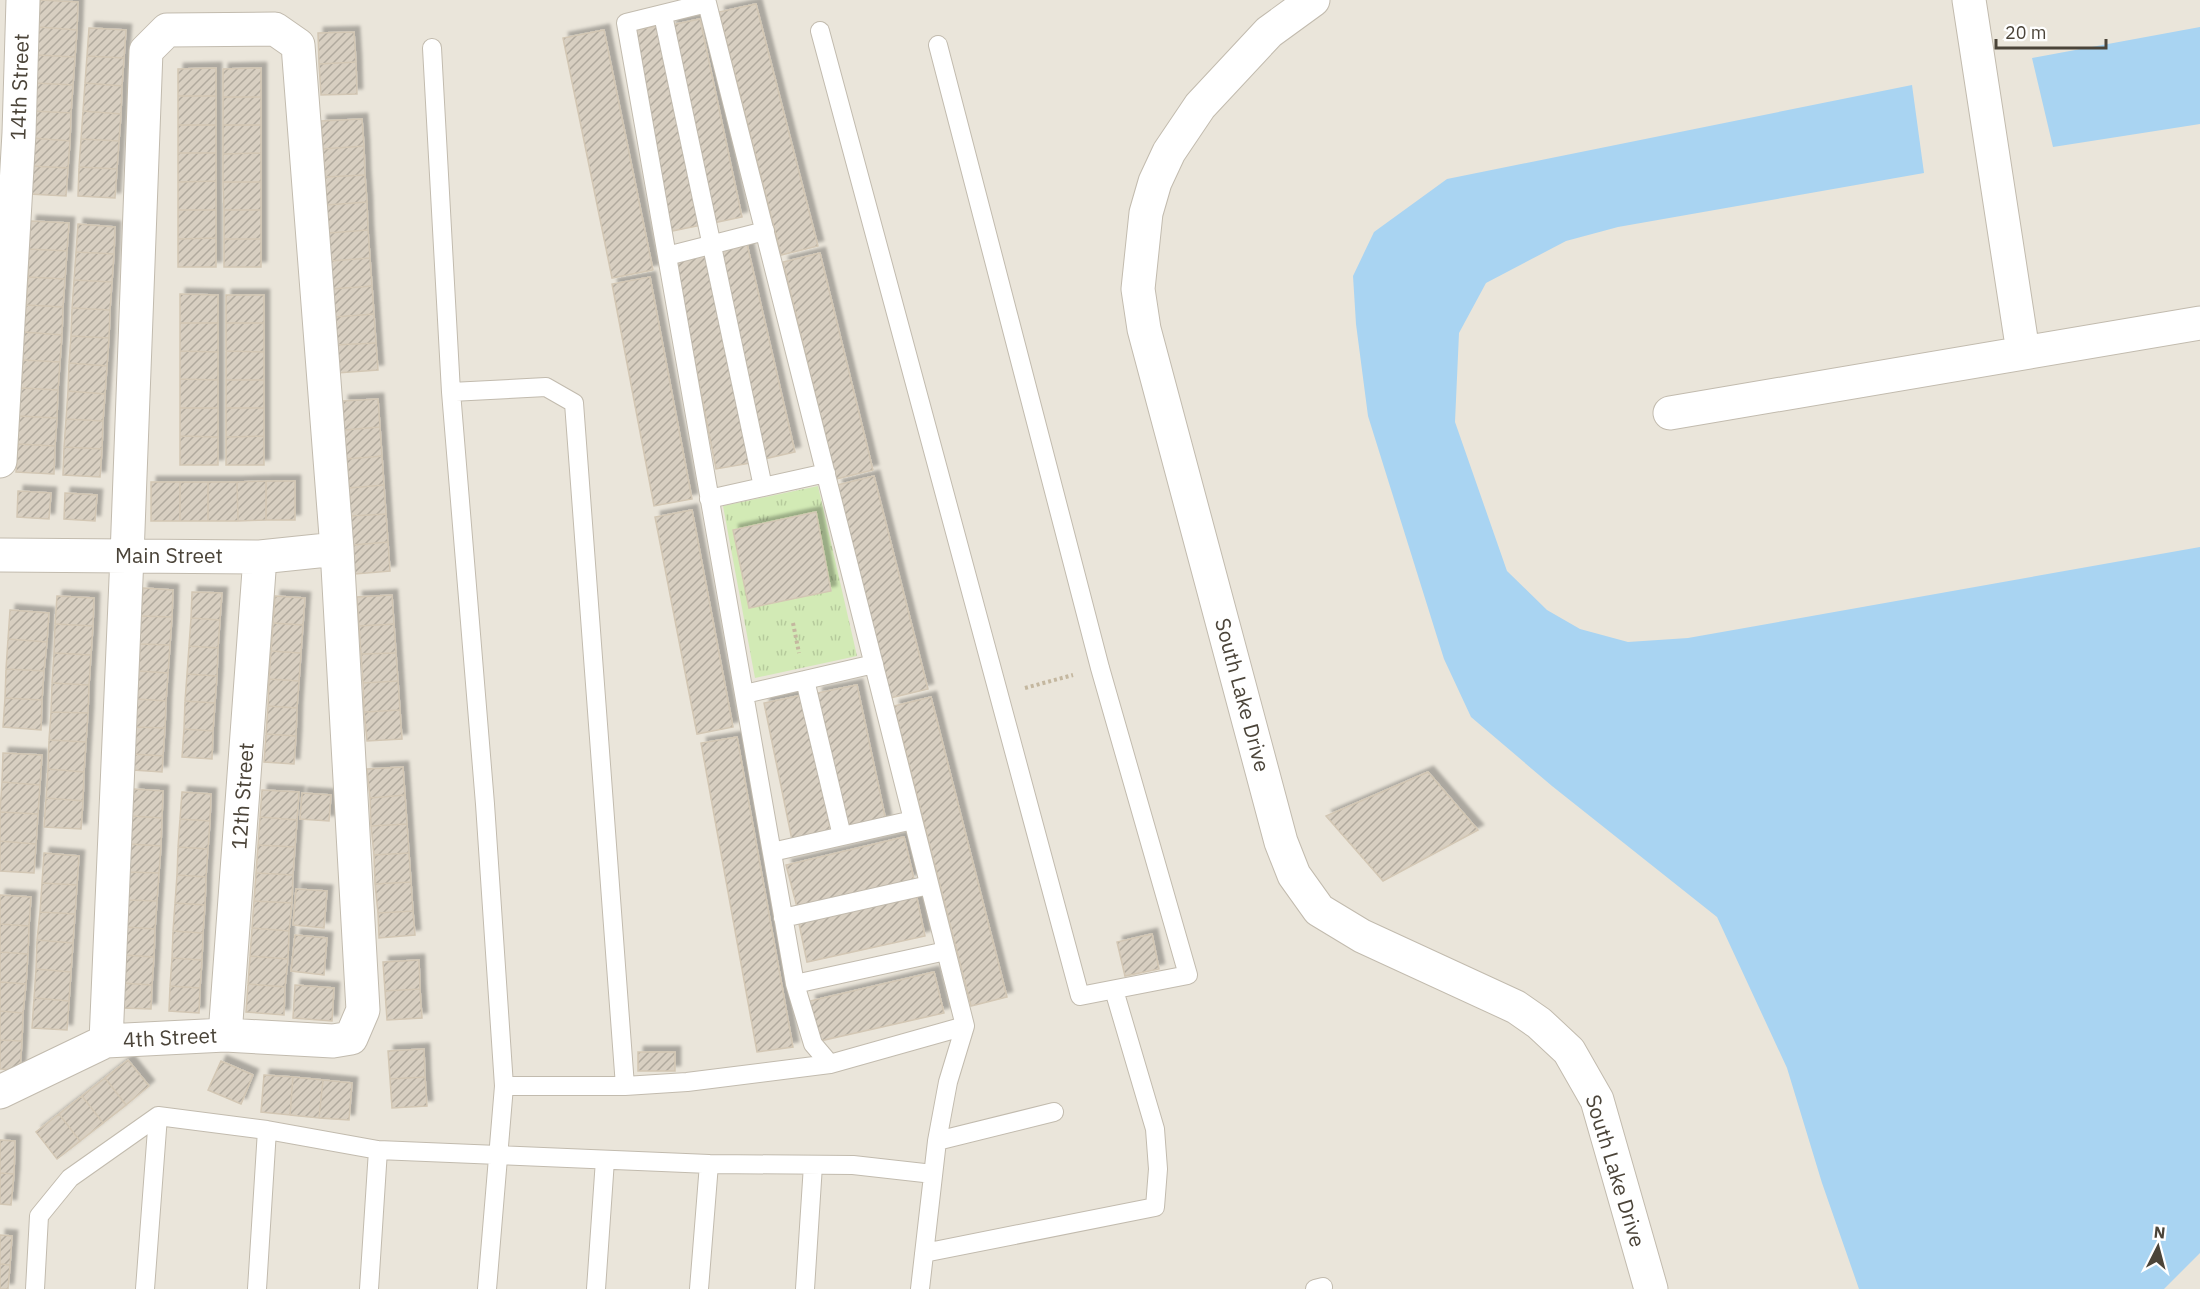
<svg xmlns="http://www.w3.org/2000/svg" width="2200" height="1289" font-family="'IBM Plex Sans',sans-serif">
  <defs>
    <pattern id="park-tufts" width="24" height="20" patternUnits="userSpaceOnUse" patternTransform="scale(1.5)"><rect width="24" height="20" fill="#d2eab5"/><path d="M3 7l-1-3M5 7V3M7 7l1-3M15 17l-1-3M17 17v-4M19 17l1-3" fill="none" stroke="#b6ca9c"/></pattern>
    <pattern id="building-hatch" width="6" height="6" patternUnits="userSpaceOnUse" patternTransform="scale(1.5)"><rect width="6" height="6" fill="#d8cfc1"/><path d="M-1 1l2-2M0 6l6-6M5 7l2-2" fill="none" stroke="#b1aa9e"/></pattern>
    <filter id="shadow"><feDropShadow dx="5.5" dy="-5.5" stdDeviation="1.5" flood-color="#0004"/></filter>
  </defs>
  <rect width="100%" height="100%" fill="#f6f3ec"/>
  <path fill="#eae5da" d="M0 0H2200V1289H0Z"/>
  <path fill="url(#park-tufts)" d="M818 486 857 656 755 678 723 506Z"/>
  <path fill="#a9d4f2" d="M2200 27V124L2053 147 2032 58Z
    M1912 85 1924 173 1618 227 1566 241 1486 283 1459 333 1455 422 1507 571 1547 610 1580 629 1628 642 1688 638 2200 547V1253L2164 1289H1859L1822 1183 1787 1068 1717 917 1552 786 1471 717 1444 659 1368 416 1356 324 1353 276 1374 232 1447 179Z"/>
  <path fill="url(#building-hatch)" stroke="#d3c7b4" stroke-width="1.5" filter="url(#shadow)" d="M40 0 78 2 77 30 39 27Z
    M756 4 818 246 781 255 719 12Z
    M700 19 742 217 713 223 671 25Z
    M662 25 702 225 672 231 631 31Z
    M39 27 77 30 75 57 37 55Z
    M89 28 126 30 124 58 87 56Z
    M604 30 653 270 612 278 563 38Z
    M354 32 356 62 319 64 318 33Z
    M37 55 75 57 73 85 35 83Z
    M87 56 124 58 122 86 85 83Z
    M356 62 357 94 321 95 319 64Z
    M216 68V96H178V69Z
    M261 68V97H223V69Z
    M35 83 73 85 71 113 33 111Z
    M85 83 122 86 121 114 83 111Z
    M178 96H216V125H178Z
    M223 97H261V125H223Z
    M33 111 71 113 70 141 32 138Z
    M83 111 121 114 119 141 81 139Z
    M362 119 364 146 323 149 321 121Z
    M178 125H216V153H178Z
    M223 125H261V153L223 154Z
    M32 138 70 141 68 168 31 166Z
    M81 139 119 141 117 169 79 167Z
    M364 146 365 175 325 177 323 149Z
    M178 153H216V181L178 182Z
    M261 153V182H223V154Z
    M31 166 68 168 66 196 29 194Z
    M79 167 117 169 115 198 78 196Z
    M365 175 367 202 327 205 325 177Z
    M216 181V210H178V182Z
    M223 182H261V210H224Z
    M367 202 368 230 328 233 327 205Z
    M178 210H216V238L178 239Z
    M224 210H261V239H224Z
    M31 221 69 223 67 251 29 249Z
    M78 224 115 227 114 254 76 252Z
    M368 230 370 258 330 261 328 233Z
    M216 238V267H178V239Z
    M224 239H261V267H224Z
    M747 244 795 452 764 459 716 251Z
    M29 249 67 251 65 279 28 277Z
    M76 252 114 254 112 282 74 280Z
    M820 253 873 470 836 479 783 262Z
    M709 254 751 463 716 469 675 261Z
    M370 258 372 286 332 289 330 261Z
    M28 277 65 279 63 307 26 305Z
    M650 277 692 499 654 506 612 284Z
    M74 280 112 282 110 310 72 308Z
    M372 286 374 314 334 317 332 289Z
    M180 294 218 295V323H180Z
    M226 295H264V323H226Z
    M26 305 63 307 62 335 24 332Z
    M72 308 110 310 109 338 71 336Z
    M374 314 376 343 335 345 334 317Z
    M180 323H218V352L180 351Z
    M226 323H264V352L226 351Z
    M24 332 62 335 60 362 23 360Z
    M71 336 109 338 107 366 69 363Z
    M376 343 378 370 337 373 335 345Z
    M180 351 218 352V380L180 379Z
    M226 351 264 352V380H226Z
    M23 360 60 362 58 390 21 388Z
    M69 363 107 366 105 394 68 391Z
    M180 379 218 380V408H180Z
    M226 380H264V408H226Z
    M21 388 58 390 57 418 19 416Z
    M68 391 105 394 103 421 66 419Z
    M378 399 380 427 344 430 343 401Z
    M180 408H218V437L180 436Z
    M226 408H264V436L226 437Z
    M19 416 57 418 55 446 18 444Z
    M66 419 103 421 102 449 64 447Z
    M380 427 382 456 347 459 344 430Z
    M180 436 218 437V465H180Z
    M264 436V465H226V437Z
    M18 444 55 446 54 474 16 472Z
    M64 447 102 449 100 477 63 475Z
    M382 456 384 485 349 488 347 459Z
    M874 476 928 689 890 698 837 485Z
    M266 481V520L238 521 237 482Z
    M266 481H295V520H266Z
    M151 482H180V521H151Z
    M180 482H208V521H180Z
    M208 482H237L238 521H208Z
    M384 485 386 514 351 516 349 488Z
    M18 491 51 493 49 519 17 517Z
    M65 493 97 495 95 521 64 519Z
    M692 510 733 727 697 734 655 517Z
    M816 512 831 591 749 608 733 530Z
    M386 514 388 542 353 545 351 516Z
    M388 542 390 571 355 574 353 545Z
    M143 588 173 590 172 617 141 616Z
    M192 592 222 593 220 620 191 618Z
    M392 595 394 624 359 626 357 597Z
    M57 596 94 598 93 626 55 624Z
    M275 596 305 598 303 625 273 623Z
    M10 610 49 613 47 642 8 639Z
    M141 616 172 617 170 645 140 644Z
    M191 618 220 620 218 648 189 646Z
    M273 623 303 625 301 653 271 651Z
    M55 624 93 626 91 655 54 653Z
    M394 624 396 653 361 654 359 626Z
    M8 639 47 642 44 671 6 669Z
    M140 644 170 645 168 673 139 671Z
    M189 646 218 648 217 676 187 674Z
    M271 651 301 653 299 681 269 679Z
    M54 653 91 655 89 685 52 683Z
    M396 653 398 681 363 683 361 654Z
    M6 669 44 671 42 700 5 698Z
    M139 671 168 673 166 701 137 699Z
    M187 674 217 676 215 703 185 701Z
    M269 679 299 681 297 708 268 706Z
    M398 681 400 710 364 712 363 683Z
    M52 683 89 685 88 713 51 712Z
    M857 685 886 821 846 829 817 693Z
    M803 695 831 832 792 840 764 703Z
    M931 697 1007 997 971 1006 894 706Z
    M5 698 42 700 41 730 3 727Z
    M137 699 166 701 165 728 135 727Z
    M185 701 215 703 213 731 184 729Z
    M268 706 297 708 296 736 266 734Z
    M400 710 402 739 367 741 364 712Z
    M51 712 88 713 86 742 49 740Z
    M135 727 165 728 163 756 133 754Z
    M184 729 213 731 212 759 182 757Z
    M266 734 296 736 294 764 264 762Z
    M737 737 793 1047 757 1052 701 743Z
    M49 740 86 742 84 772 48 769Z
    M3 753 42 755 40 785 2 782Z
    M133 754 163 756 162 772 133 770Z
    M403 767 405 795 370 798 367 769Z
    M48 769 84 772 83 801 46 798Z
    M1428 772 1478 830 1383 881 1326 816Z
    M2 782 40 785 38 814 0 812Z
    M134 789 163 791 162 818 132 816Z
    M262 790 299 792 297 820 260 817Z
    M182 792 211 794 210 821 180 819Z
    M302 793 331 795 329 821 300 819Z
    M405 795 407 824 371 826 370 798Z
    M46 798 83 801 81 829 44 827Z
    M0 812 38 814 36 844 0 841Z
    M132 816 162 818 161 846 130 844Z
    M260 817 297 820 295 847 258 845Z
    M180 819 210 821 208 849 178 847Z
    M407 824 409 853 374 855 371 826Z
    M904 837 914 879 797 907 786 865Z
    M0 841 36 844 34 873 0 871Z
    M130 844 161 846 159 873 129 872Z
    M258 845 295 847 293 875 256 873Z
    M178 847 208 849 206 877 177 875Z
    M44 853 79 856 77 885 42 883Z
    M409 853 411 882 375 884 374 855Z
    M129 872 159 873 157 901 128 900Z
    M256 873 293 875 292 903 254 901Z
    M177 875 206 877 205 905 175 903Z
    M411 882 413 911 378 913 375 884Z
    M42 883 77 885 75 914 40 912Z
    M296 889 327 891 324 928 293 925Z
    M916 894 925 936 807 962 798 919Z
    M0 895 31 897 29 926 0 924Z
    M128 900 157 901 155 929 126 927Z
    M254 901 292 903 289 931 252 928Z
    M175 903 205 905 203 933 173 931Z
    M413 911 415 935 379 938 378 913Z
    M40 912 75 914 73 943 37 940Z
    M0 924 29 926 28 954 0 952Z
    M126 927 155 929 154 957 124 955Z
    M252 928 289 931 288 959 250 956Z
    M173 931 203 933 202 960 172 958Z
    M1152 934 1159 969 1125 976 1117 942Z
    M295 935 327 938 324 975 291 971Z
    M37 940 73 943 71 972 36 969Z
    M0 952 28 954 26 984 0 982Z
    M124 955 154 957 152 985 122 983Z
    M250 956 288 959 285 987 248 984Z
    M172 958 202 960 200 988 170 986Z
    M419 960 420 989 385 991 383 962Z
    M36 969 71 972 69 1001 34 998Z
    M934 972 944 1013 820 1041 810 1001Z
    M0 982 26 984 23 1013 0 1011Z
    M122 983 152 985 151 1009 121 1008Z
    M248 984 285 987 284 1015 246 1012Z
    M295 985 334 988 332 1021 293 1018Z
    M170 986 200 988 199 1013 169 1011Z
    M420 989 422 1018 387 1020 385 991Z
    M34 998 69 1001 67 1030 32 1028Z
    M0 1011 23 1013 22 1041 0 1040Z
    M0 1040 22 1041 20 1070 0 1069Z
    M424 1049 425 1077 390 1079 388 1051Z
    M638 1052H675V1071H638Z
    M128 1060 149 1086 126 1105 105 1078Z
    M221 1061 253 1075 241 1104 208 1090Z
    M264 1075 293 1077 290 1115 261 1112Z
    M293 1077 323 1080 319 1118 290 1115Z
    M425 1077 427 1106 392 1108 390 1079Z
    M105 1078 126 1105 103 1123 82 1096Z
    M323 1080 352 1083 349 1120 319 1118Z
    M82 1096 103 1123 80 1141 59 1114Z
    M59 1114 80 1141 57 1159 36 1132Z
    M0 1140 15 1141 14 1174 0 1173Z
    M0 1173 14 1174 11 1205 0 1204Z
    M0 1235 12 1236 10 1265 0 1264Z
    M0 1264 10 1265 8 1289H0Z"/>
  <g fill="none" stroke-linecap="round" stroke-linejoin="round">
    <defs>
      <path id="lane" d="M663 15 763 487
        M820 31 1080 996 1188 975 1100 668 938 45
        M432 48 451 392 485 804 504 1086 487 1289
        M667 256 765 231
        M451 392 546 387 574 403 625 1086
        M709 499 826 473
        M805 680 842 836
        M745 694 874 664
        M772 852 913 820
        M783 918 929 885
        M795 984 946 951
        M830 1064 813 1044 795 984 626 23 707 3 965 1026 948 1082 937 1141 920 1289
        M504 1086H625L687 1082 830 1064 965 1026
        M937 1141 1054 1112
        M924 1253 1155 1207 1158 1169 1155 1129 1114 990
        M35 1289 39 1216 70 1178 158 1116 267 1130 378 1150 709 1164 853 1165 933 1174
        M145 1289 158 1116
        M257 1289 267 1130
        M369 1289 378 1150
        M596 1289 605 1160
        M699 1289 709 1164
        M805 1289 813 1165
        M1315 1289 1323 1287"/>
      <path id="street" d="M1313 0 1269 32 1200 106 1169 152 1155 182 1146 213 1138 289 1144 329 1281 842 1294 875 1319 910 1362 936 1516 1007 1539 1023 1569 1051 1597 1100 1651 1289
        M1969 0 2023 352
        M1670 413 2200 323
        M0 461 19 133 23 0
        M0 555 260 557 337 549
        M225 1035 260 557
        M0 1092 106 1041 225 1035 333 1041 351 1038 363 1010 337 549 298 45 275 29 167 30 146 51 127 556 106 1041"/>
    </defs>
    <use href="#lane" stroke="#c2bbae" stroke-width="20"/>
    <use href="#street" stroke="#c2bbae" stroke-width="35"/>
    <path stroke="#c4b79f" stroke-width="4" stroke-dasharray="3 3" stroke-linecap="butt" d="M793 623 799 653
      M1025 688 1073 675"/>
    <use href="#lane" stroke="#fff" stroke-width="18"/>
    <use href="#street" stroke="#fff" stroke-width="33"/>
  </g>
  <g text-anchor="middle" stroke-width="6" stroke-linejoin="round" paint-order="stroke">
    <g font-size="21" fill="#4b4439" stroke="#fff">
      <text transform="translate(20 87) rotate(-88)" y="7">14th Street</text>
      <text x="169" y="563">Main Street</text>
      <text transform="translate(1242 695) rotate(75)" y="7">South Lake Drive</text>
      <text transform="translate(243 796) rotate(-86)" y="7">12th Street</text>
      <text transform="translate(170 1038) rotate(-3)" y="7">4th Street</text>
      <text transform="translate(1615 1171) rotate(73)" y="7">South Lake Drive</text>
    </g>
  </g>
  <g transform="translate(2158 1247) rotate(6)" stroke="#ffffff" stroke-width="4.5" paint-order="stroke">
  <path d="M0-4.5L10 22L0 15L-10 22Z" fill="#4b4439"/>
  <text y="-9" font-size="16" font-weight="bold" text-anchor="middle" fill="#4b4439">N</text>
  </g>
  <path d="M1996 39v9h110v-9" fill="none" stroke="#4b4439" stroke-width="3"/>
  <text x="2005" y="39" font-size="18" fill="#4b4439" stroke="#ffffff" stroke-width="4.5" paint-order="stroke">20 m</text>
</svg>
